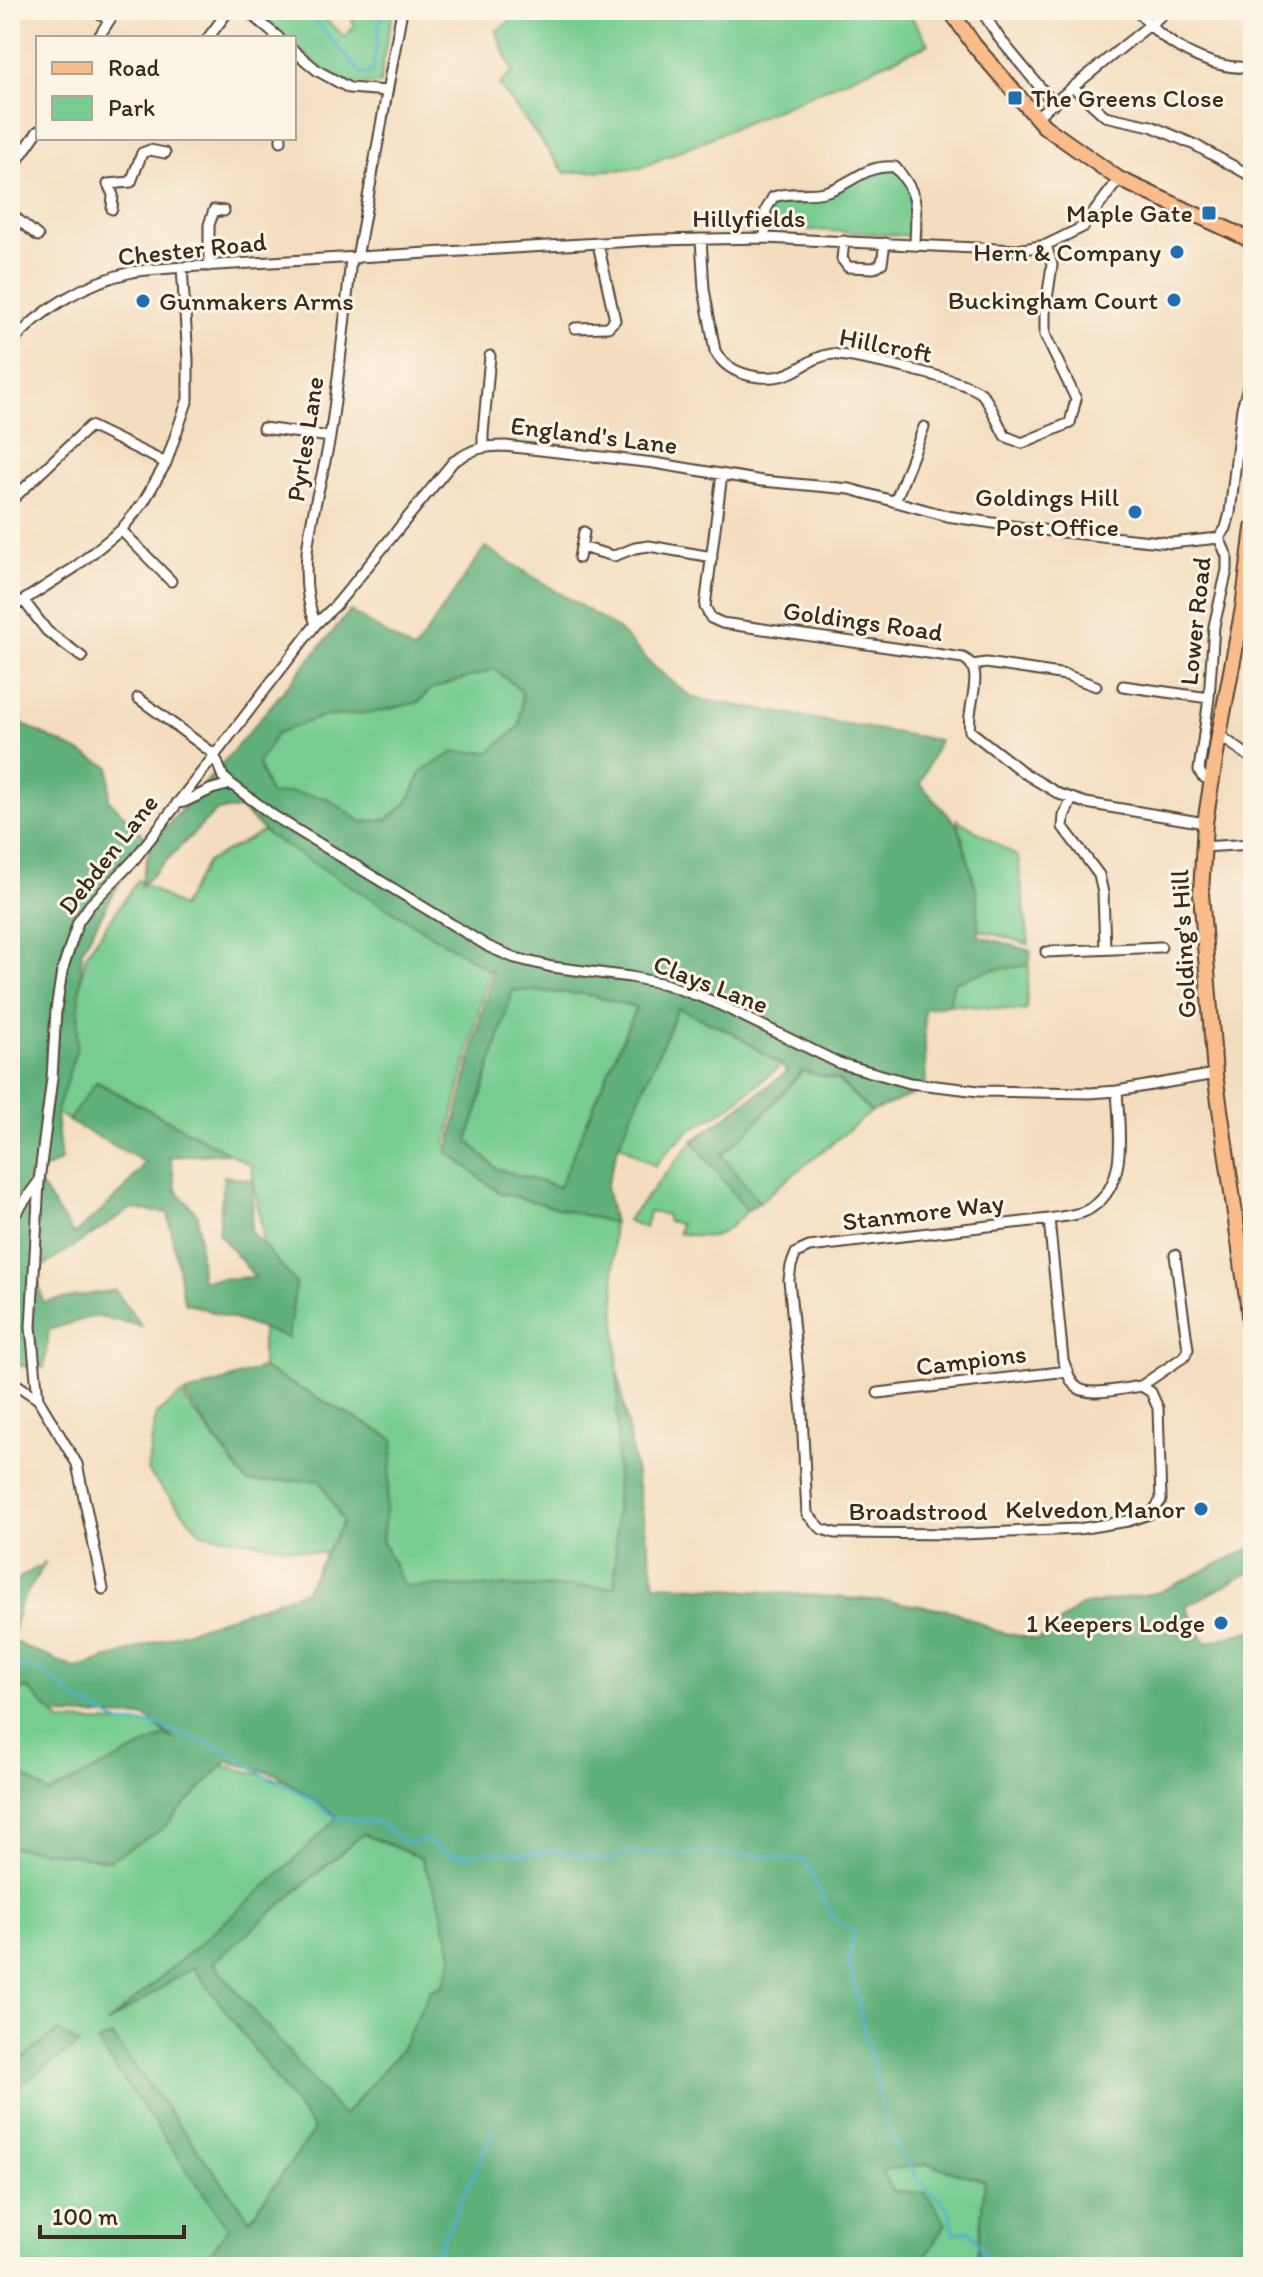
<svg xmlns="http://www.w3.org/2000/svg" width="1263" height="2277" font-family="Itim,sans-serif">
  <rect width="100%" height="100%" fill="#fcf5e5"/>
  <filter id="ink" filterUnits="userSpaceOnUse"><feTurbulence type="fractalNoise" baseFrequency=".0125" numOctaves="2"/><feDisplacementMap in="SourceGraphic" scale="16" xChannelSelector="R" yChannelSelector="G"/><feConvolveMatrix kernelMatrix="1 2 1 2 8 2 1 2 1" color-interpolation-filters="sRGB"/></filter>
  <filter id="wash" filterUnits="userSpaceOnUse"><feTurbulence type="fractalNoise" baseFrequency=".006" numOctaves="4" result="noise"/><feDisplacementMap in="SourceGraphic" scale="32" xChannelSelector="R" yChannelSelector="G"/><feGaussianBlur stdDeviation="1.8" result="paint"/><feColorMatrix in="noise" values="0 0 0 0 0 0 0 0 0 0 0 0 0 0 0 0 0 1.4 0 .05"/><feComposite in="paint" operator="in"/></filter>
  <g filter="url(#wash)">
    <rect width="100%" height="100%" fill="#f4ddbf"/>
    <path fill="#76cc91" stroke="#587b58" stroke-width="2" d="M254 10H315L345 37 355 25 352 21 361 10H394L385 49 380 84H349L320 67 294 45V38H287Z
      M526 10H907L929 44 640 168 565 173 499 85 513 72 496 31Z
      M895 167 910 183 915 236 766 227 773 197 823 193 856 175Z
      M495 668 522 692 520 726 490 752H455L423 770 407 803 388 819 362 822C327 799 313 789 270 795L258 763 276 733 321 717 375 712 419 702 431 689Z
      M957 819 1018 857 1029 944 977 929 975 886Z
      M267 829 490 965 446 1145 496 1185 612 1216 618 1379 615 1587 403 1586 382 1540 394 1439 262 1368V1230L251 1165 98 1082 70 1121 56 1113 86 955 138 880 181 907 207 862Z
      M1029 965 1026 1011 949 1004 953 982 990 970Z
      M513 990 585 994 636 1007 560 1187 497 1169 468 1141Z
      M678 1008 733 1033 781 1065 727 1109 693 1128 672 1146 655 1166 619 1144Z
      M803 1071 837 1080 871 1112 759 1202 722 1155 750 1129Z
      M693 1141 747 1211C720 1238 716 1240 678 1233L680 1224 667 1221V1215L649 1212 645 1228 627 1220Z
      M181 1395 247 1482 320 1480 343 1522 326 1554 201 1533 147 1471 156 1414Z
      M10 1668 60 1721 153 1724 200 1760 284 1780 345 1824 363 1834 421 1858 439 1900 453 1958 443 1985 430 1991 401 2050 212 2267H10Z
      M929 2164 985 2181 976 2267H919L945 2223 893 2191 881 2169Z"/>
    <path fill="#60b07b" stroke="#4e6d4c" stroke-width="2" fill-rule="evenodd" d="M485 547 618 629 654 667 693 698 939 740 920 784 959 827 977 893 979 936 1031 951 1029 965 990 970 954 982 949 1004 924 1009 926 1089 871 1112 838 1080 802 1071 750 1129 722 1155 759 1202 747 1211 693 1141 787 1072 781 1065 733 1033 678 1008 619 1144 606 1187 614 1223 498 1192 448 1152 492 972 269 836 241 809 216 811 140 887 150 846 234 750 350 611 414 651ZM495 669 522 692 520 726 490 752H455L423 770 407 803 388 819 362 822 327 798 291 792 270 795 258 763 277 733 321 717 375 712 419 702 431 689ZM513 990 585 994 636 1007 559 1187 497 1169 468 1141Z
      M10 718 110 767 109 800 145 837 82 950 77 1047 56 1115 61 1161 33 1175 74 1235 124 1190 145 1162 68 1121 96 1082 229 1153 170 1157 176 1190 198 1215 201 1280 255 1277 218 1233 224 1176 254 1180 251 1231 296 1283 288 1338 184 1302 168 1213 131 1209 36 1271 43 1302 115 1290 142 1326 94 1316 49 1330 44 1368 10 1365Z
      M262 1368 394 1439 382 1540 404 1586 615 1587 618 1372 655 1584 887 1601 953 1611 996 1631 1038 1640 1080 1606 1160 1592 1253 1547V1571L1186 1606 1205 1643 1253 1630V2213L1244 2244 1253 2246V2267H976L985 2181 929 2164 882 2170 893 2191 926 2193 946 2223 919 2267H201L228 2228 97 2042 112 2036 250 2219 314 2130 193 1967 107 2024 284 1870 338 1817 277 1774 227 1761 162 1829 110 1860 10 1847V1766L49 1793 166 1735 174 1739 146 1717 54 1715 26 1687 10 1698V1584L46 1562 19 1606 12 1641 76 1669 305 1591 343 1522 320 1480 247 1482 184 1394ZM363 1834 421 1858 439 1900 453 1958 443 1985 430 1991 401 2050 343 2116 213 1963Z
      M58 2031 79 2044 10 2092V2068Z"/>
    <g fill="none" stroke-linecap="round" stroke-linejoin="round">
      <path stroke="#4fb2ce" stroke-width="3" d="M306 10 361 73 369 74 373 70 379 25 385 10
        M10 1666 38 1669 57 1683 77 1700 120 1723 153 1724 221 1748 266 1776 306 1796 335 1817 380 1823 405 1843 426 1840 443 1851 456 1856 490 1851 526 1854 551 1850 608 1860 630 1852 758 1855 805 1861 833 1919 854 1931 849 1961 864 2030 890 2135 917 2178 949 2210 954 2234 969 2230 994 2267
        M1252 1816H1253
        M430 2267 493 2133"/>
    </g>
  </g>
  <g filter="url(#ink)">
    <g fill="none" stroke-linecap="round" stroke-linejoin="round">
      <defs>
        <path id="minor" d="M93 10 109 20
          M246 10 279 38
          M981 10 1000 39 1054 104
          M1137 10C1163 44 1209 71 1253 67
          M98 38 116 10
          M208 38 229 10
          M294 51 318 71 349 88 387 91
          M1074 88 1105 116 1151 126 1195 145 1253 177
          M1036 117 1168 10
          M281 138V141
          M10 171 38 131
          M112 209 113 195 108 184 131 182 142 153 150 150 165 153
          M10 213 38 236
          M765 238 766 210 773 197C791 191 807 196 824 192 851 186 863 164 895 167 921 196 916 208 915 244
          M701 239 704 289 715 351C730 378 771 384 796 370 809 363 817 356 832 354 859 357 961 378 981 393 989 400 999 426 1005 436L1022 443 1070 423 1076 399 1045 335V313L1052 265 1046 245
          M844 241 842 259 848 267 874 268 882 263 885 243
          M357 258 402 10
          M209 266V225L214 210 224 211
          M575 328 608 327 615 320 598 244
          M10 345C40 309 86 282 132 272 149 269 166 269 182 267L653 240 765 238 1018 250 1046 245 1083 227 1119 179
          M263 428 330 437
          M483 446V434L490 356
          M722 474 705 607 711 618 722 623 963 658C988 669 965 709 970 731L1024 773 1059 794 1086 803 1205 823
          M10 493 15 497 90 426 166 463
          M895 502 924 427
          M121 530 171 581
          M581 547 614 556 635 548 649 546 712 557
          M579 558 584 532
          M24 601 47 631 82 657
          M10 609 74 568 121 530 143 503 166 463 188 399V359L182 267
          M316 624C291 568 320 495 330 437 339 378 345 318 351 259
          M973 665 986 663 1066 675 1096 686
          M1123 686 1209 698
          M138 698 214 754 223 777 231 784 274 816 489 947 515 958 552 967 630 977 665 984 712 1001 839 1063 910 1083 979 1091 1090 1093 1117 1091 1215 1074
          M1219 735 1253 759
          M1211 781 1202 776 1199 770 1209 698 1214 626 1227 570V556L1219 538 1226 528 1230 513 1242 408 1253 369
          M1072 799 1064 816 1063 827 1099 875 1103 893 1105 948
          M177 803 184 802 212 789 231 784
          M1202 847 1253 844
          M1046 952 1161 947
          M1049 1219 1063 1360C1067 1369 1069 1383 1078 1388 1090 1397 1125 1388 1141 1386L1151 1392 1158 1408 1161 1500 1152 1513 1128 1521 1078 1529 962 1534 835 1533 822 1529 807 1514 802 1414 789 1280 791 1266 796 1253 809 1247 1049 1219C1062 1216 1080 1216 1091 1208 1129 1184 1119 1129 1117 1091
          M10 1221 39 1181 52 1078 56 1010 62 971 78 922 90 905 133 861 316 624 337 604 453 462C473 449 481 446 505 446L654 463 762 481 850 489 947 516 1032 529 1171 543 1219 538
          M10 1380 38 1399 77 1464 103 1589
          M1141 1386 1185 1356 1188 1349 1175 1255
          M878 1393 1068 1371
          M38 1399 31 1327 39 1181"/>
        <path id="primary" d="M950 10 974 45 1044 126 1119 179 1253 241
          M1253 528 1243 608 1219 735 1205 823 1201 893 1215 1074 1248 1305 1253 1359"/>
      </defs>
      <use href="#minor" stroke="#574536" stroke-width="13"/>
      <use href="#primary" stroke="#574536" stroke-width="18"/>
      <use href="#minor" stroke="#fff" stroke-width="9"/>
      <use href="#primary" stroke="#f9bc8a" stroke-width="14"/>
    </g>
  </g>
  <g fill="#1f6fb2" stroke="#fcf5e5" stroke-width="3">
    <rect x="1007" y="90" width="16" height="16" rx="4"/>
    <rect x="1201" y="205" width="16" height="16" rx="4"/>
    <circle cx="1177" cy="252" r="8"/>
    <circle cx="1174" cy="300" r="8"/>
    <circle cx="143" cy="301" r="8"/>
    <circle cx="1135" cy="512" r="8"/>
    <circle cx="1201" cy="1509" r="8"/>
    <circle cx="1221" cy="1623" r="8"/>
  </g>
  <g text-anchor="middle" stroke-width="6" stroke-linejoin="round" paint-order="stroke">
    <g font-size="26" fill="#3b2a1e" stroke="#fcf5e5" text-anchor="end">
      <text x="1031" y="107" text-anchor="start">The Greens Close</text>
      <text x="1193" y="222">Maple Gate</text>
      <text x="1161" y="261">Hern &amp; Company</text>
      <text x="1158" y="309">Buckingham Court</text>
      <text x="159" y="310" text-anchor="start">Gunmakers Arms</text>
      <text x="1119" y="506">Goldings Hill<tspan x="1119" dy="30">Post Office</tspan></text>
      <text x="1185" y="1518">Kelvedon Manor</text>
      <text x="1205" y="1632">1 Keepers Lodge</text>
    </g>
    <g font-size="26" fill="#3b2a1e" stroke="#fcf5e5">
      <text x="749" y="227">Hillyfields</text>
      <text transform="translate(192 249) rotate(-6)" y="9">Chester Road</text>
      <text transform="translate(886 345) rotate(11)" y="9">Hillcroft</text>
      <text transform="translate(594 435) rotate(7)" y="9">England's Lane</text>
      <text transform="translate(305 439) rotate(-81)" y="9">Pyrles Lane</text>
      <text transform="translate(863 621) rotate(8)" y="9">Goldings Road</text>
      <text transform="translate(1195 621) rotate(-84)" y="9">Lower Road</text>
      <text transform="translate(108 854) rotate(-52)" y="9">Debden Lane</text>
      <text transform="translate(1183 944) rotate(-93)" y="9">Golding's Hill</text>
      <text transform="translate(711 984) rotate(21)" y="9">Clays Lane</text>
      <text transform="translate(923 1212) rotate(-7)" y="9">Stanmore Way</text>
      <text transform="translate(971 1360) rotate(-7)" y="9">Campions</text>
      <text x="918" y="1520">Broadstrood</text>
    </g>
  </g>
  <rect width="1263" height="2277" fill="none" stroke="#fcf5e5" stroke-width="40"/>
  <rect x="36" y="36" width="260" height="104" fill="#fcf5e5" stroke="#afa495" stroke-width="2"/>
  <rect x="52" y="62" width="40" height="12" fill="#f9bc8a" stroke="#afa495" stroke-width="2"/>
  <text x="108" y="76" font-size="24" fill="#3b2a1e">Road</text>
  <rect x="52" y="96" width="40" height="24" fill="#76cc91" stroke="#afa495" stroke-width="2"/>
  <text x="108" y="116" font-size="24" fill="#3b2a1e">Park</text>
  <path d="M40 2225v12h144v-12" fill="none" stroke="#3b2a1e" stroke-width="4"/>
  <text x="52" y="2225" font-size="24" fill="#3b2a1e" stroke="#fcf5e5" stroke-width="6" paint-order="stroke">100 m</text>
</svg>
